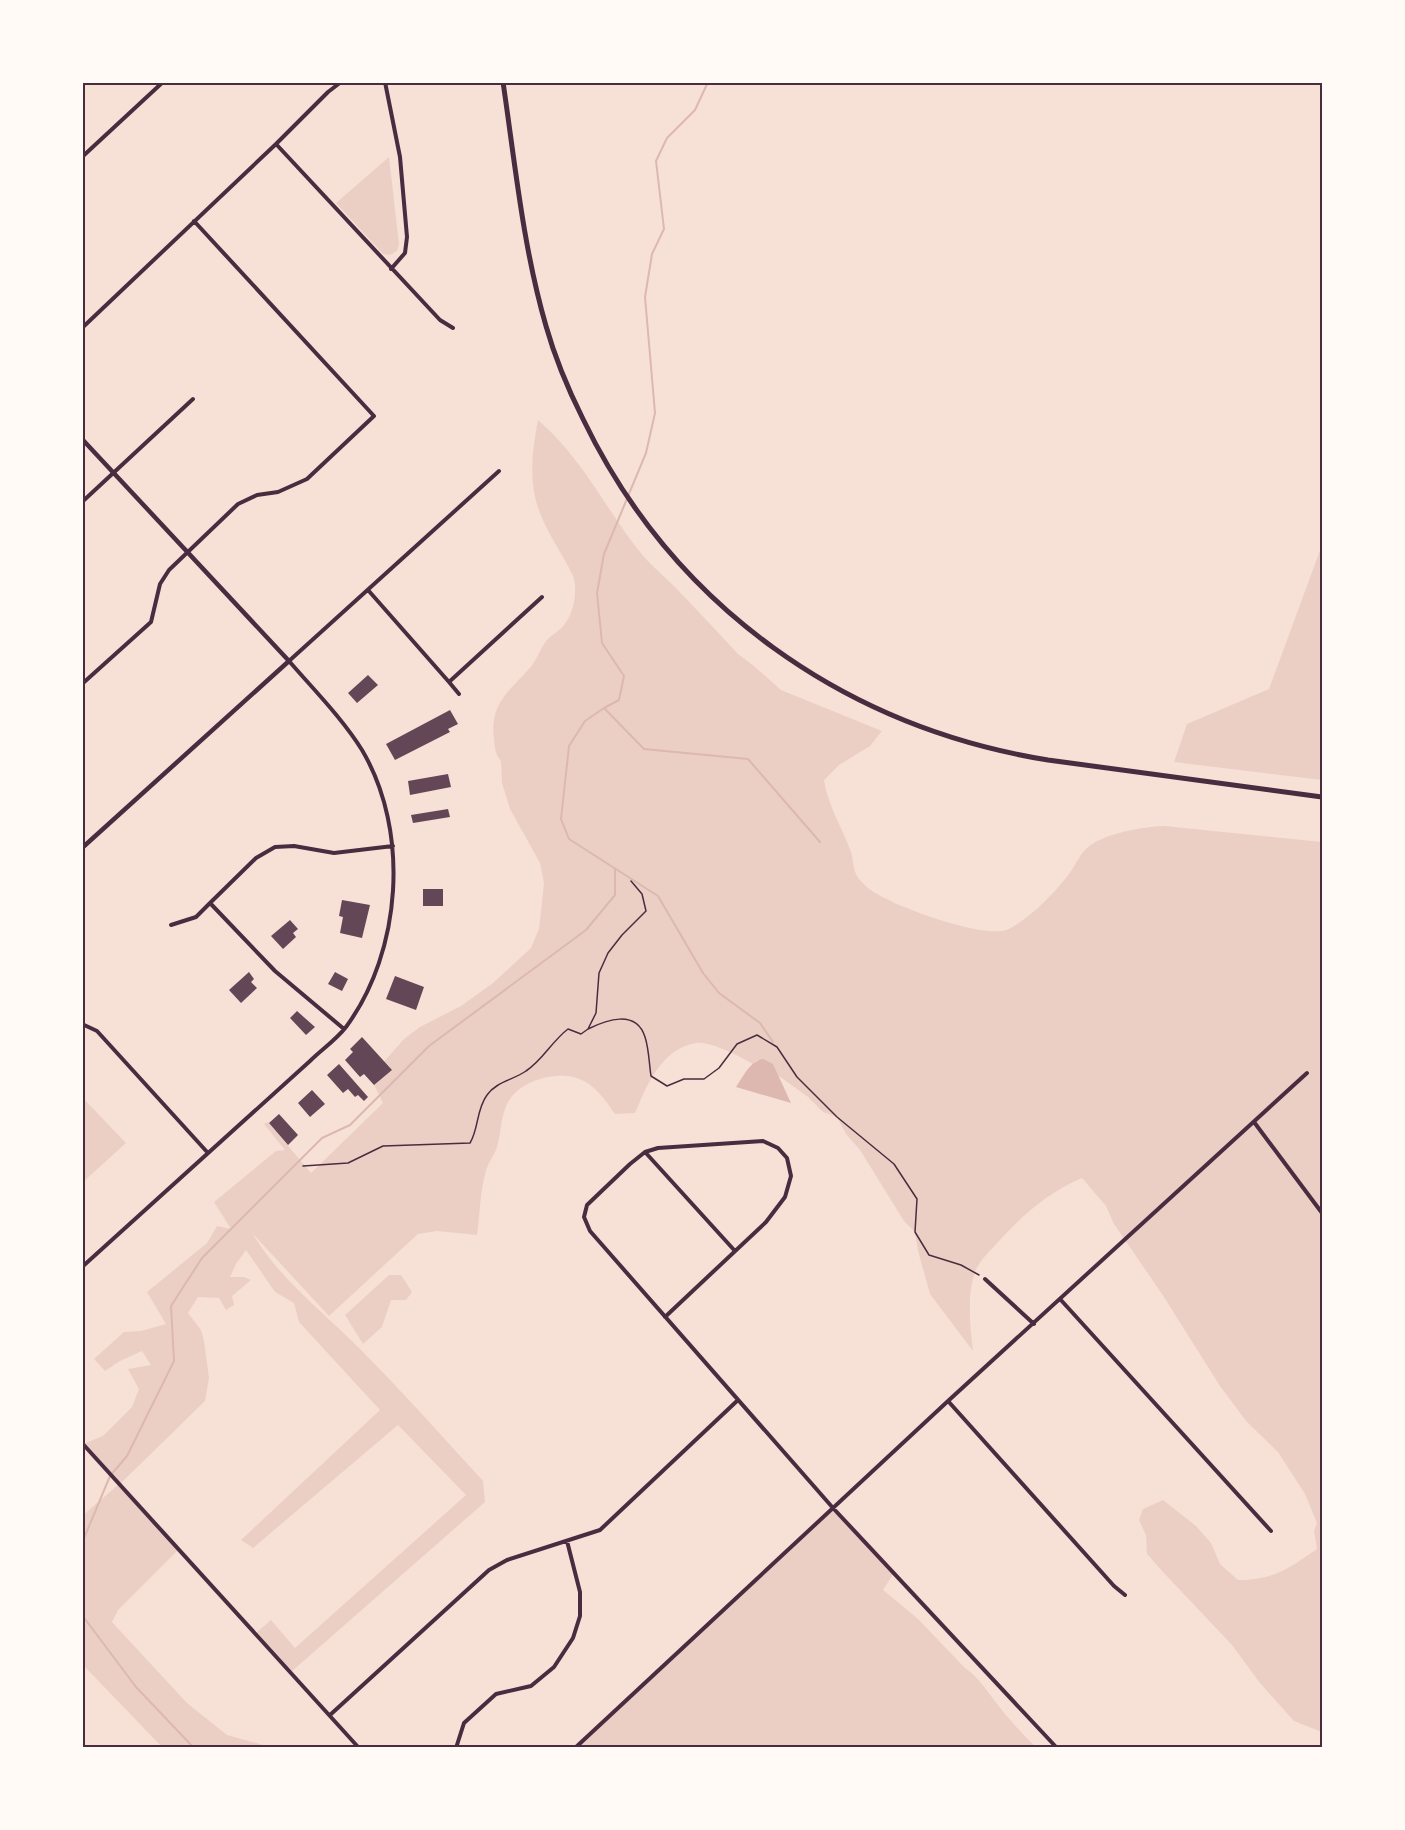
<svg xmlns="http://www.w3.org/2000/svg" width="1405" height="1830" font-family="Mulish,sans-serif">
  <rect width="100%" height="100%" fill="#f7e1d7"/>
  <path fill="#ebcfc5" d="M389 157 399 244 397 251 390 255 383 254 336 203Z
    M538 420C584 459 607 513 645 558 654 568 665 577 675 587 696 609 717 631 738 654L754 666 781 690 882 731 870 746 839 765 824 780C828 806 842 827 851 852 853 858 853 867 856 874 858 878 864 885 868 888 887 904 986 941 1009 929 1031 917 1054 894 1069 874 1075 866 1080 854 1087 848 1104 833 1142 827 1165 826L1322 842V1732L1294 1721 1260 1683 1232 1645 1162 1571 1147 1554 1146 1535 1139 1520 1143 1509 1163 1500 1196 1526 1211 1543 1220 1564 1238 1580C1273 1580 1288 1569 1317 1549L1314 1531 1317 1523 1305 1494 1278 1452 1246 1421 1220 1386 1162 1294 1114 1224 1106 1206 1082 1178C1048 1192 1022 1216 998 1242 990 1251 979 1261 975 1272 967 1295 970 1327 973 1351L930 1294 918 1251 915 1232 904 1221 860 1150 846 1134 837 1117 823 1112 808 1097 757 1060 753 1064C740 1057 711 1041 696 1043 661 1049 647 1085 635 1113L615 1114C599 1091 586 1074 557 1076 536 1077 512 1088 505 1109 500 1122 501 1137 496 1150 493 1157 488 1163 486 1171 480 1191 480 1214 477 1235L437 1231 418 1234 329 1316 253 1234C279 1278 322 1311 358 1347 401 1390 442 1436 483 1481L485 1502 291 1672 256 1633 271 1620 295 1648 466 1495 398 1425 253 1548 241 1540 380 1410 299 1322 294 1303 275 1292 246 1250 236 1264 230 1277H244L251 1280 232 1296 234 1305 226 1310 219 1298 198 1297 188 1313 201 1330 204 1341 209 1378 205 1401 120 1484 179 1549 118 1610 112 1622 187 1703 227 1735 260 1744 264 1747H162L83 1665 82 1516 119 1484 83 1444 103 1436 132 1407 139 1389 128 1369 151 1365 142 1351 120 1361 105 1371 94 1359 124 1332 141 1331 166 1324 147 1292 207 1243 217 1226 231 1229 214 1202 276 1151 285 1150 264 1124 268 1122 311 1173 383 1103 374 1085V1073L404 1039 420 1027 461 1006 493 983 531 948 539 929 544 883 540 863 510 809 502 783 501 761C495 754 495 748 494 739 489 701 512 690 533 664 538 657 541 647 547 640 552 634 560 631 564 625 574 613 578 589 573 576 563 554 548 535 540 513 528 483 532 451 538 420Z
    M1322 545V780L1174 762 1187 724 1269 689Z
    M82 1097 126 1143 83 1182H82Z
    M389 1275H401L412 1292 406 1300H391L382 1327 363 1344 345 1315Z
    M833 1508 894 1573 883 1590 917 1618 965 1668C978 1677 985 1688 994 1700 1007 1717 1021 1733 1036 1747L575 1748Z"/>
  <path fill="#dcb8b0" d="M763 1059 773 1064 791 1103 736 1087C743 1077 750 1061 763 1059Z"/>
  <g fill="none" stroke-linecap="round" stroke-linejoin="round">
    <path stroke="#dcb8b0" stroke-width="2" d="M708 82 695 110 667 138 656 161 664 229 652 254 645 297 655 413 646 453 604 554 597 593 602 643 624 676 619 700 604 708 585 721 569 746 561 819 569 839 658 896 703 973 719 993 760 1023 773 1042
      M604 708 644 749 748 759 820 842
      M82 1543 110 1476 127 1456 174 1361 171 1306 202 1258 322 1138 350 1125 429 1046 586 930 615 895V869
      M82 1615 136 1687 194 1748"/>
  </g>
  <path fill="#644757" d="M368 675 378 685 357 703 348 693Z
    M450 710 458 724 448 729 450 732 395 760 386 744Z
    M448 774 451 787 410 795 408 781Z
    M448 809 450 817 413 823 411 815Z
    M423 889H443V906H423Z
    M342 900 370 905 362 938 340 933 343 917 339 916Z
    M290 920 298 929 293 933 296 937 283 949 271 936Z
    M249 972 254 979 251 982 257 988 241 1003 229 990Z
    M335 972 348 979 342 991 328 984Z
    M395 976 424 987 416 1010 386 999Z
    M297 1011 315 1027 306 1035 290 1018Z
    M362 1037 392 1070 374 1085 364 1074 360 1077 345 1060 353 1052 350 1049Z
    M339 1064 368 1097 364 1101 358 1095 355 1097 348 1089 343 1093 327 1075Z
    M312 1090 325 1104 310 1117 298 1103Z
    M279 1114 298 1135 288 1145 269 1123Z"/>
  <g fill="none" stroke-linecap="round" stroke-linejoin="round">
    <path stroke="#4a2c40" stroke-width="1.5" d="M631 881 642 894 646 911 622 935 608 953 599 973 596 1013 588 1029C606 1020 636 1009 645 1037 649 1049 649 1063 651 1076L667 1086 684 1079H704L719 1068 737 1044 757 1035 777 1047 797 1077 837 1117 894 1164 917 1199 915 1232 929 1255 961 1265 979 1275
      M303 1166 348 1163 383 1146 470 1143C479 1128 476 1110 487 1095 496 1082 513 1080 526 1071 543 1060 552 1041 568 1029L581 1034 588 1029"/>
    <path stroke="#4a2c40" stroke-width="4" d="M385 82 400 157 407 237 405 253 391 269
      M276 144 440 320 453 328
      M82 157 163 82
      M82 328 276 144 328 92 341 82
      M82 502 193 399
      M368 590 449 682 542 597
      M449 682 459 694
      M82 684 151 622 160 584 169 570 238 504 257 495 278 492 307 479 374 416 194 221
      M171 925 196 917 210 903
      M82 1024 97 1031 208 1153
      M344 1029 275 971 210 903 256 858 275 847 294 846 334 853 393 846
      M1254 1122 1322 1213
      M645 1152 735 1251
      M82 1267 310 1061C321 1050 336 1040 346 1027 402 951 410 831 362 750 342 718 314 690 289 661L499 471
      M985 1279 1034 1324
      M1060 1299 1271 1531
      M665 1317 766 1222 785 1197 791 1176 787 1158 778 1148 763 1141 658 1148 645 1152 630 1164 587 1205 584 1217 590 1231 833 1508 1057 1748
      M948 1401 1114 1586 1125 1595
      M82 1443 359 1748
      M330 1715 489 1570 507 1560 600 1530 738 1400
      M456 1748 464 1723 496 1694 531 1686 554 1667 573 1638 580 1616V1592L567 1541
      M575 1748 948 1401 1307 1073"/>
    <path stroke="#4a2c40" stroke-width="4.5" d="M82 439 289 661 82 848"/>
    <path stroke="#4a2c40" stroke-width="5" d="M503 82C515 163 523 247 546 326 555 358 568 389 583 419 673 606 844 727 1048 760L1322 797"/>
  </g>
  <rect width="1405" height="1830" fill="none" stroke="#fffaf5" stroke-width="168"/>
  <rect x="84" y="84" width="1237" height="1662" fill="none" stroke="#4a2c40" stroke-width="2"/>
</svg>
